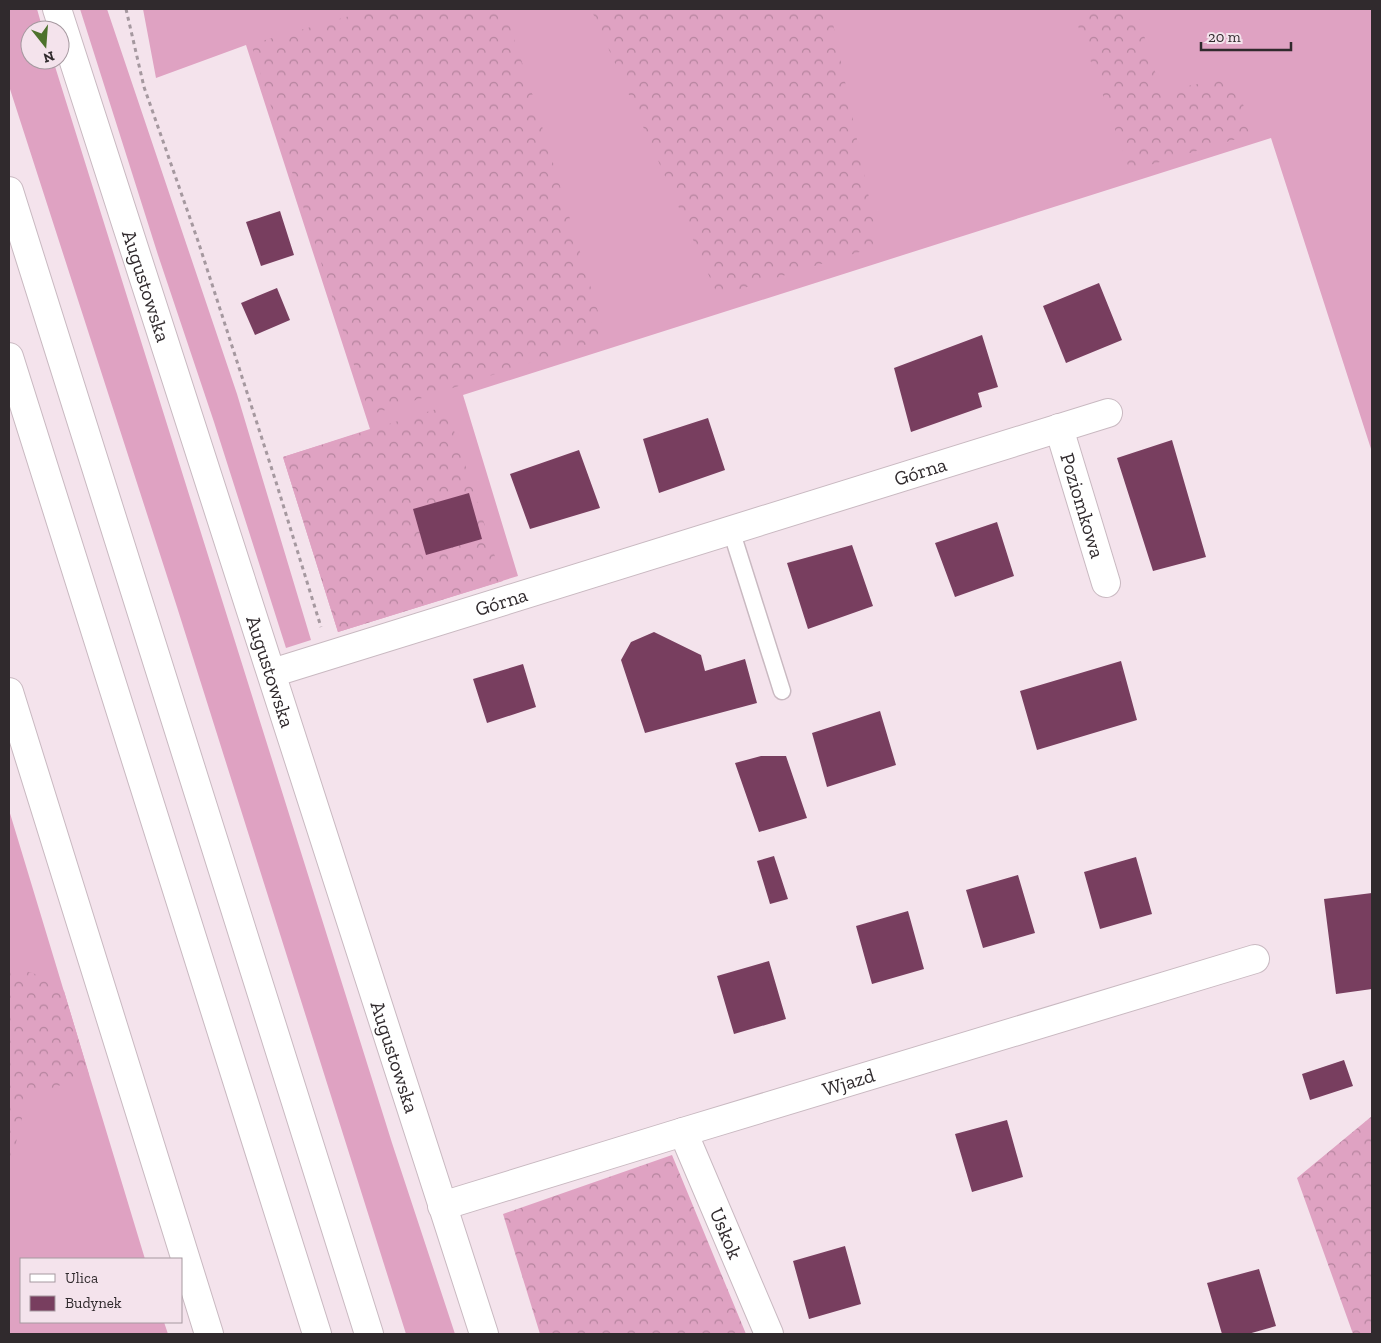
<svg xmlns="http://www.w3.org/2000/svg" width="1381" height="1343" font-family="'Zilla Slab',serif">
  <defs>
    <pattern id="forest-crowns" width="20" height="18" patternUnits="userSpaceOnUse" patternTransform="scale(1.25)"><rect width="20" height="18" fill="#dfa2c2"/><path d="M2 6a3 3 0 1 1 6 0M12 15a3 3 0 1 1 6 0" fill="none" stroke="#b5849e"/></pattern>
  </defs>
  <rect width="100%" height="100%" fill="#f4e3ec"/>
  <path fill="#dfa2c2" d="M9 9H37L43 30H30V60H53L392 1143 455 1334H406L177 607 9 86Z
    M80 9H107L237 394 311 640 286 648 214 422 158 255Z
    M143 9H1372V452L1271 138 463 395 518 576 338 632 283 457 370 429 246 45 156 78Z
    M9 810 145 1259H21V1322H164L168 1334H9Z"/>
  <path fill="url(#forest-crowns)" d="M359 9H504L528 80 606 338 370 415 251 44 360 13Z
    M591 9H830L879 246 718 296Z
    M1072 9H1136L1161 91 1234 77 1253 134 1130 171Z
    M446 406 503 581 338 632 283 457Z
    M9 967 33 973 64 991 89 1075 27 1097 9 1173Z
    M1372 1116V1334H1353L1297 1178Z
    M672 1155 746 1334H540L503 1214Z"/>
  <path fill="#783e5f" d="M280 211 294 255 261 266 246 222Z
    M1099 283 1122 340 1066 363 1043 306Z
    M277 288 290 320 255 335 241 303Z
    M982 335 998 387 978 393 982 407 911 432 894 368Z
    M708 418 725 470 659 493 643 439Z
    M1172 440 1206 557 1153 571 1117 458Z
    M579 450 600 508 530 529 510 474Z
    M469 493 482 539 426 555 413 509Z
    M997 522 1014 576 955 597 935 543Z
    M852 545 873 606 808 629 787 563Z
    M654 632 701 655 705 671 745 659 757 703 645 733 621 660 631 642Z
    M1121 661 1137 720 1037 750 1020 691Z
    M523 664 536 707 487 723 473 679Z
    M880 711 896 765 827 787 812 733Z
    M761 756H786L807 818 759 832 735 763Z
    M774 856 788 899 770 904 757 861Z
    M1136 857 1152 914 1100 929 1084 872Z
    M1018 875 1035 933 983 948 966 890Z
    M1372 893V989L1336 994 1324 899Z
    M908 911 924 969 872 984 856 926Z
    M769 961 786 1019 734 1034 717 976Z
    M1344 1060 1353 1086 1310 1100 1302 1074Z
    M1007 1120 1023 1177 972 1192 955 1134Z
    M845 1246 861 1304 809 1319 793 1261Z
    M1259 1269 1276 1326 1248 1334H1222L1207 1283Z"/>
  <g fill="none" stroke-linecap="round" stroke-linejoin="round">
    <defs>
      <path id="lane" d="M731 530 782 691"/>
      <g id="street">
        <path id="s1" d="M57 9 484 1334"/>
        <path id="s2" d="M1059 428 1106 583"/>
        <path id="s3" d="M272 673 1108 413"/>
        <path d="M9 692 209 1334"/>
        <path id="s4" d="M683 1132 769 1334"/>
        <path id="s5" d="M442 1206 683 1132 1255 959"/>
      </g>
      <path id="highway" d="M9 191 369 1334
        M9 357 317 1334"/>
    </defs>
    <use href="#lane" stroke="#c9b9c1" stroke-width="19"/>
    <use href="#street" stroke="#c9b9c1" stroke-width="30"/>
    <use href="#highway" stroke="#c9b9c1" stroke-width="30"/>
    <path stroke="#a5989f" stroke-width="3" stroke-dasharray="4 4" stroke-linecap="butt" d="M126 9 144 87 198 241 276 482 321 627"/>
    <use href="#lane" stroke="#fff" stroke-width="16"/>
    <use href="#street" stroke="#fff" stroke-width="28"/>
    <use href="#highway" stroke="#fff" stroke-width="28"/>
  </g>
  <g text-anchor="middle" stroke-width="5" stroke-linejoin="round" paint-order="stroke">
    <g font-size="20" fill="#302a2d" stroke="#f4e3ec">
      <text dy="7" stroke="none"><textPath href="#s1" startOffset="291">Augustowska</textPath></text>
      <text dy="7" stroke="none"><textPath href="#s3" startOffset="679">Górna</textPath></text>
      <text dy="7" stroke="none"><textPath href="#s2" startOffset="81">Poziomkowa</textPath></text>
      <text dy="7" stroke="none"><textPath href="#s3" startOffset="240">Górna</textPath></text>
      <text dy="7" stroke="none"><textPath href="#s1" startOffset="696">Augustowska</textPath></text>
      <text dy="7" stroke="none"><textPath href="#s1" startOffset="1101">Augustowska</textPath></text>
      <text dy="7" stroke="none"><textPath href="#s5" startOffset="425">Wjazd</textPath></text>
      <text dy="7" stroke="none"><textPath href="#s4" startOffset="110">Uskok</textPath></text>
    </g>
  </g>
  <rect width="1381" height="1343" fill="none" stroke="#302a2d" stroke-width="20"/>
  <rect x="20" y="1258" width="162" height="65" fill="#f4e3ec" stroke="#a699a0"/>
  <rect x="30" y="1274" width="25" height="8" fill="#ffffff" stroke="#a699a0"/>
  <text x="65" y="1283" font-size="15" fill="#302a2d">Ulica</text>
  <rect x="30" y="1296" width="25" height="15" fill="#783e5f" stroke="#a699a0"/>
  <text x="65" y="1308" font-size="15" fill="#302a2d">Budynek</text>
  <g transform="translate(45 45) rotate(163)"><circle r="24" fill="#f4e3ec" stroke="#a699a0"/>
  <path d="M0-4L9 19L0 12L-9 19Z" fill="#4d722c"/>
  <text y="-8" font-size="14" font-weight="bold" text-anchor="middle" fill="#302a2d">N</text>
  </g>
  <path d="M1201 42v8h90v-8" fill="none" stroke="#302a2d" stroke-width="2.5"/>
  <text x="1208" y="42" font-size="15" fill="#302a2d" stroke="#f4e3ec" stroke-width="4" paint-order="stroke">20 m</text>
</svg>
